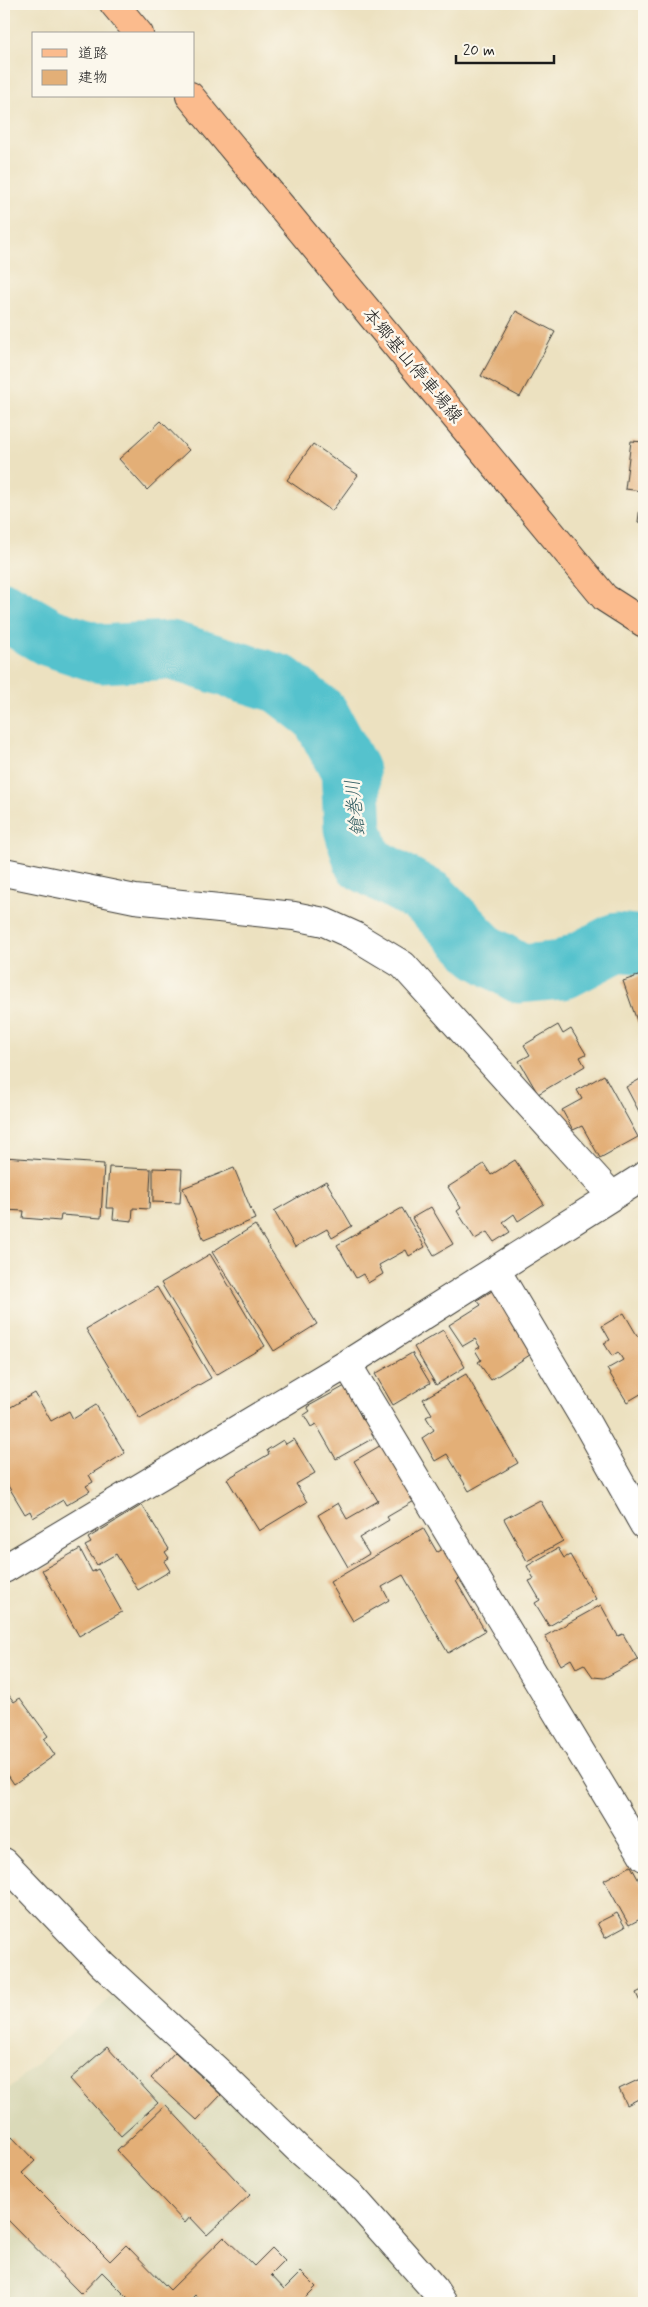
<svg xmlns="http://www.w3.org/2000/svg" width="648" height="2307" font-family="Mynerve,'Klee One',sans-serif">
  <rect width="100%" height="100%" fill="#fbf7ec"/>
  <filter id="ink" filterUnits="userSpaceOnUse"><feTurbulence type="fractalNoise" baseFrequency=".02" numOctaves="2"/><feDisplacementMap in="SourceGraphic" scale="10" xChannelSelector="R" yChannelSelector="G"/><feConvolveMatrix kernelMatrix="1 2 1 2 8 2 1 2 1" color-interpolation-filters="sRGB"/></filter>
  <filter id="wash" filterUnits="userSpaceOnUse"><feTurbulence type="fractalNoise" baseFrequency=".0096" numOctaves="4" result="noise"/><feDisplacementMap in="SourceGraphic" scale="20" xChannelSelector="R" yChannelSelector="G"/><feGaussianBlur stdDeviation="1.12" result="paint"/><feColorMatrix in="noise" values="0 0 0 0 0 0 0 0 0 0 0 0 0 0 0 0 0 1.4 0 .05"/><feComposite in="paint" operator="in"/></filter>
  <g filter="url(#wash)">
    <rect width="100%" height="100%" fill="#ece1c0"/>
    <path fill="#dad9b8" d="M116 1993 348 2207 431 2303H4V2093Z"/>
    <g fill="none" stroke-linecap="round" stroke-linejoin="round">
      <path stroke="#55c2cd" stroke-width="59" d="M4 611 49 637 101 654 170 650 280 684 320 715 350 771 353 828 363 862 430 899 481 951 520 974 563 970 617 942 644 945"/>
    </g>
    <g id="blocks">
      <path fill="#e3af77" d="M516 311 555 332 520 397 481 376Z
        M161 421 189 450 147 490 119 459Z
        M631 441 644 442V523L638 522 642 491 625 489Z
        M313 444 358 475 332 511 287 480Z
        M644 974V1041L623 981Z
        M558 1025 563 1034 571 1029 586 1054 580 1057 585 1066 538 1094 519 1061 530 1055 524 1045Z
        M604 1075 638 1137 600 1158 582 1126 573 1130 562 1110 582 1099 577 1090Z
        M644 1077V1121L626 1087Z
        M4 1157 104 1164 101 1218 61 1215 60 1221 23 1218 24 1211 4 1210Z
        M515 1160 544 1204 518 1221 514 1214 503 1222 510 1232 494 1242 487 1232 475 1239 457 1211 461 1208 448 1187 484 1164 491 1175Z
        M109 1167 151 1169 149 1209 133 1208 132 1221 113 1219 114 1208H106Z
        M153 1168 182 1169 180 1203 153 1202Z
        M234 1168 255 1219 204 1240 183 1188Z
        M326 1181 352 1226 332 1238 327 1229 295 1247 274 1211Z
        M431 1207 453 1244 434 1255 412 1218Z
        M402 1208 425 1247 409 1256 406 1250 379 1265 383 1274 368 1283 363 1274 356 1278 337 1245Z
        M255 1225 317 1324 274 1351 212 1252Z
        M210 1254 265 1346 216 1375 161 1283Z
        M157 1287 211 1378 140 1419 86 1329Z
        M497 1288 536 1351 491 1380 478 1362 481 1360 475 1350 480 1347 475 1339 463 1346 449 1325 481 1305 477 1300Z
        M624 1313 638 1337 644 1333V1392L627 1402 607 1369 623 1360 618 1352 612 1356 604 1343 610 1340 602 1326Z
        M443 1330 465 1367 436 1385 414 1347Z
        M412 1353 430 1383 393 1405 375 1374Z
        M466 1374 518 1463 469 1491 447 1454 435 1461 422 1438 434 1430 426 1417 432 1414 423 1399Z
        M345 1386 363 1420 367 1418 377 1436 336 1459 316 1424 311 1427 304 1415 310 1411 307 1407Z
        M35 1393 51 1421 69 1411 73 1419 96 1405 125 1453 89 1475 93 1482 86 1486 90 1491 66 1505 63 1500 33 1518 30 1511 25 1514 4 1479V1411Z
        M294 1439 315 1473 296 1484 307 1502 259 1531 227 1479 269 1454 267 1450 283 1440 286 1444Z
        M383 1444 416 1500 387 1517 389 1520 359 1538 369 1554 348 1567 318 1515 338 1503 347 1519 378 1501 354 1461Z
        M540 1500 563 1541 527 1561 504 1519Z
        M142 1505 169 1549 165 1552 169 1558 164 1561 170 1571 138 1590 116 1554 97 1565 85 1546 91 1543 88 1538Z
        M423 1528 437 1552 444 1548 461 1578 456 1581 485 1631 448 1653 403 1575 382 1587 389 1600 353 1621 330 1582Z
        M558 1548 564 1558 570 1555 596 1599 549 1626 535 1603 540 1600 529 1581 534 1579 527 1566Z
        M80 1549 92 1572 98 1569 122 1612 79 1636 42 1570Z
        M601 1605 618 1636 623 1634 638 1660 604 1678 593 1677 584 1664 576 1668 571 1659 561 1665 545 1636Z
        M8 1694 14 1702 20 1698 48 1736 44 1739 55 1755 14 1784 4 1769V1697Z
        M631 1866 644 1890V1917L629 1925 604 1880Z
        M617 1913 625 1927 605 1938 597 1923Z
        M644 1989V2011L636 1993Z
        M107 2047 158 2103 121 2136 70 2079Z
        M175 2052 221 2095 197 2120 151 2078Z
        M640 2079 644 2089V2096L627 2105 619 2089Z
        M166 2105 250 2195 207 2235 190 2217 185 2223 117 2151Z
        M12 2137 35 2161 22 2173 110 2261 126 2245 170 2290 224 2237 254 2266 272 2248 285 2261 271 2275 284 2289 301 2272 316 2287 300 2303H203L195 2295 187 2303H133L102 2272 81 2294 4 2216V2145Z"/>
    </g>
  </g>
  <g filter="url(#ink)">
    <use href="#blocks" fill-opacity="0" stroke="#3b3a35" stroke-width="1"/>
    <g fill="none" stroke-linecap="round" stroke-linejoin="round">
      <defs>
        <path id="minor" d="M4 872 135 899 294 916 324 922 355 936 403 965 612 1196
          M496 1270 585 1420 644 1525
          M347 1364 644 1857
          M4 1569 347 1364 644 1176
          M4 1862 103 1965 222 2075 298 2149 348 2192 434 2289 443 2303"/>
        <path id="major" d="M114 4 139 34
          M190 96 605 598 644 623"/>
      </defs>
      <use href="#minor" stroke="#3b3a35" stroke-width="30"/>
      <use href="#major" stroke="#3b3a35" stroke-width="30"/>
      <use href="#minor" stroke="#fff" stroke-width="28"/>
      <use href="#major" stroke="#fbbb8d" stroke-width="28"/>
    </g>
  </g>
  <g text-anchor="middle" stroke-width="5" stroke-linejoin="round" paint-order="stroke">
    <g font-size="18" fill="#1c1c1c" stroke="#fbf7ec">
      <text transform="translate(413 365) rotate(50)" y="6">本郷基山停車場線</text>
    </g>
    <g font-size="19" font-style="italic" fill="#335e63" stroke="#fbf7ec">
      <text transform="translate(354 808) rotate(-96)" y="7">鎗巻川</text>
    </g>
  </g>
  <rect width="648" height="2307" fill="none" stroke="#fbf7ec" stroke-width="20"/>
  <rect x="32" y="32" width="162" height="65" fill="#fbf7ec" stroke="#a29f99"/>
  <rect x="42" y="49" width="25" height="8" fill="#fbbb8d" stroke="#a29f99"/>
  <text x="78" y="58" font-size="15" fill="#1c1c1c">道路</text>
  <rect x="42" y="70" width="25" height="15" fill="#e3af77" stroke="#a29f99"/>
  <text x="78" y="82" font-size="15" fill="#1c1c1c">建物</text>
  <path d="M456 55v8h98v-8" fill="none" stroke="#1c1c1c" stroke-width="2.5"/>
  <text x="463" y="55" font-size="15" fill="#1c1c1c" stroke="#fbf7ec" stroke-width="4" paint-order="stroke">20 m</text>
</svg>
